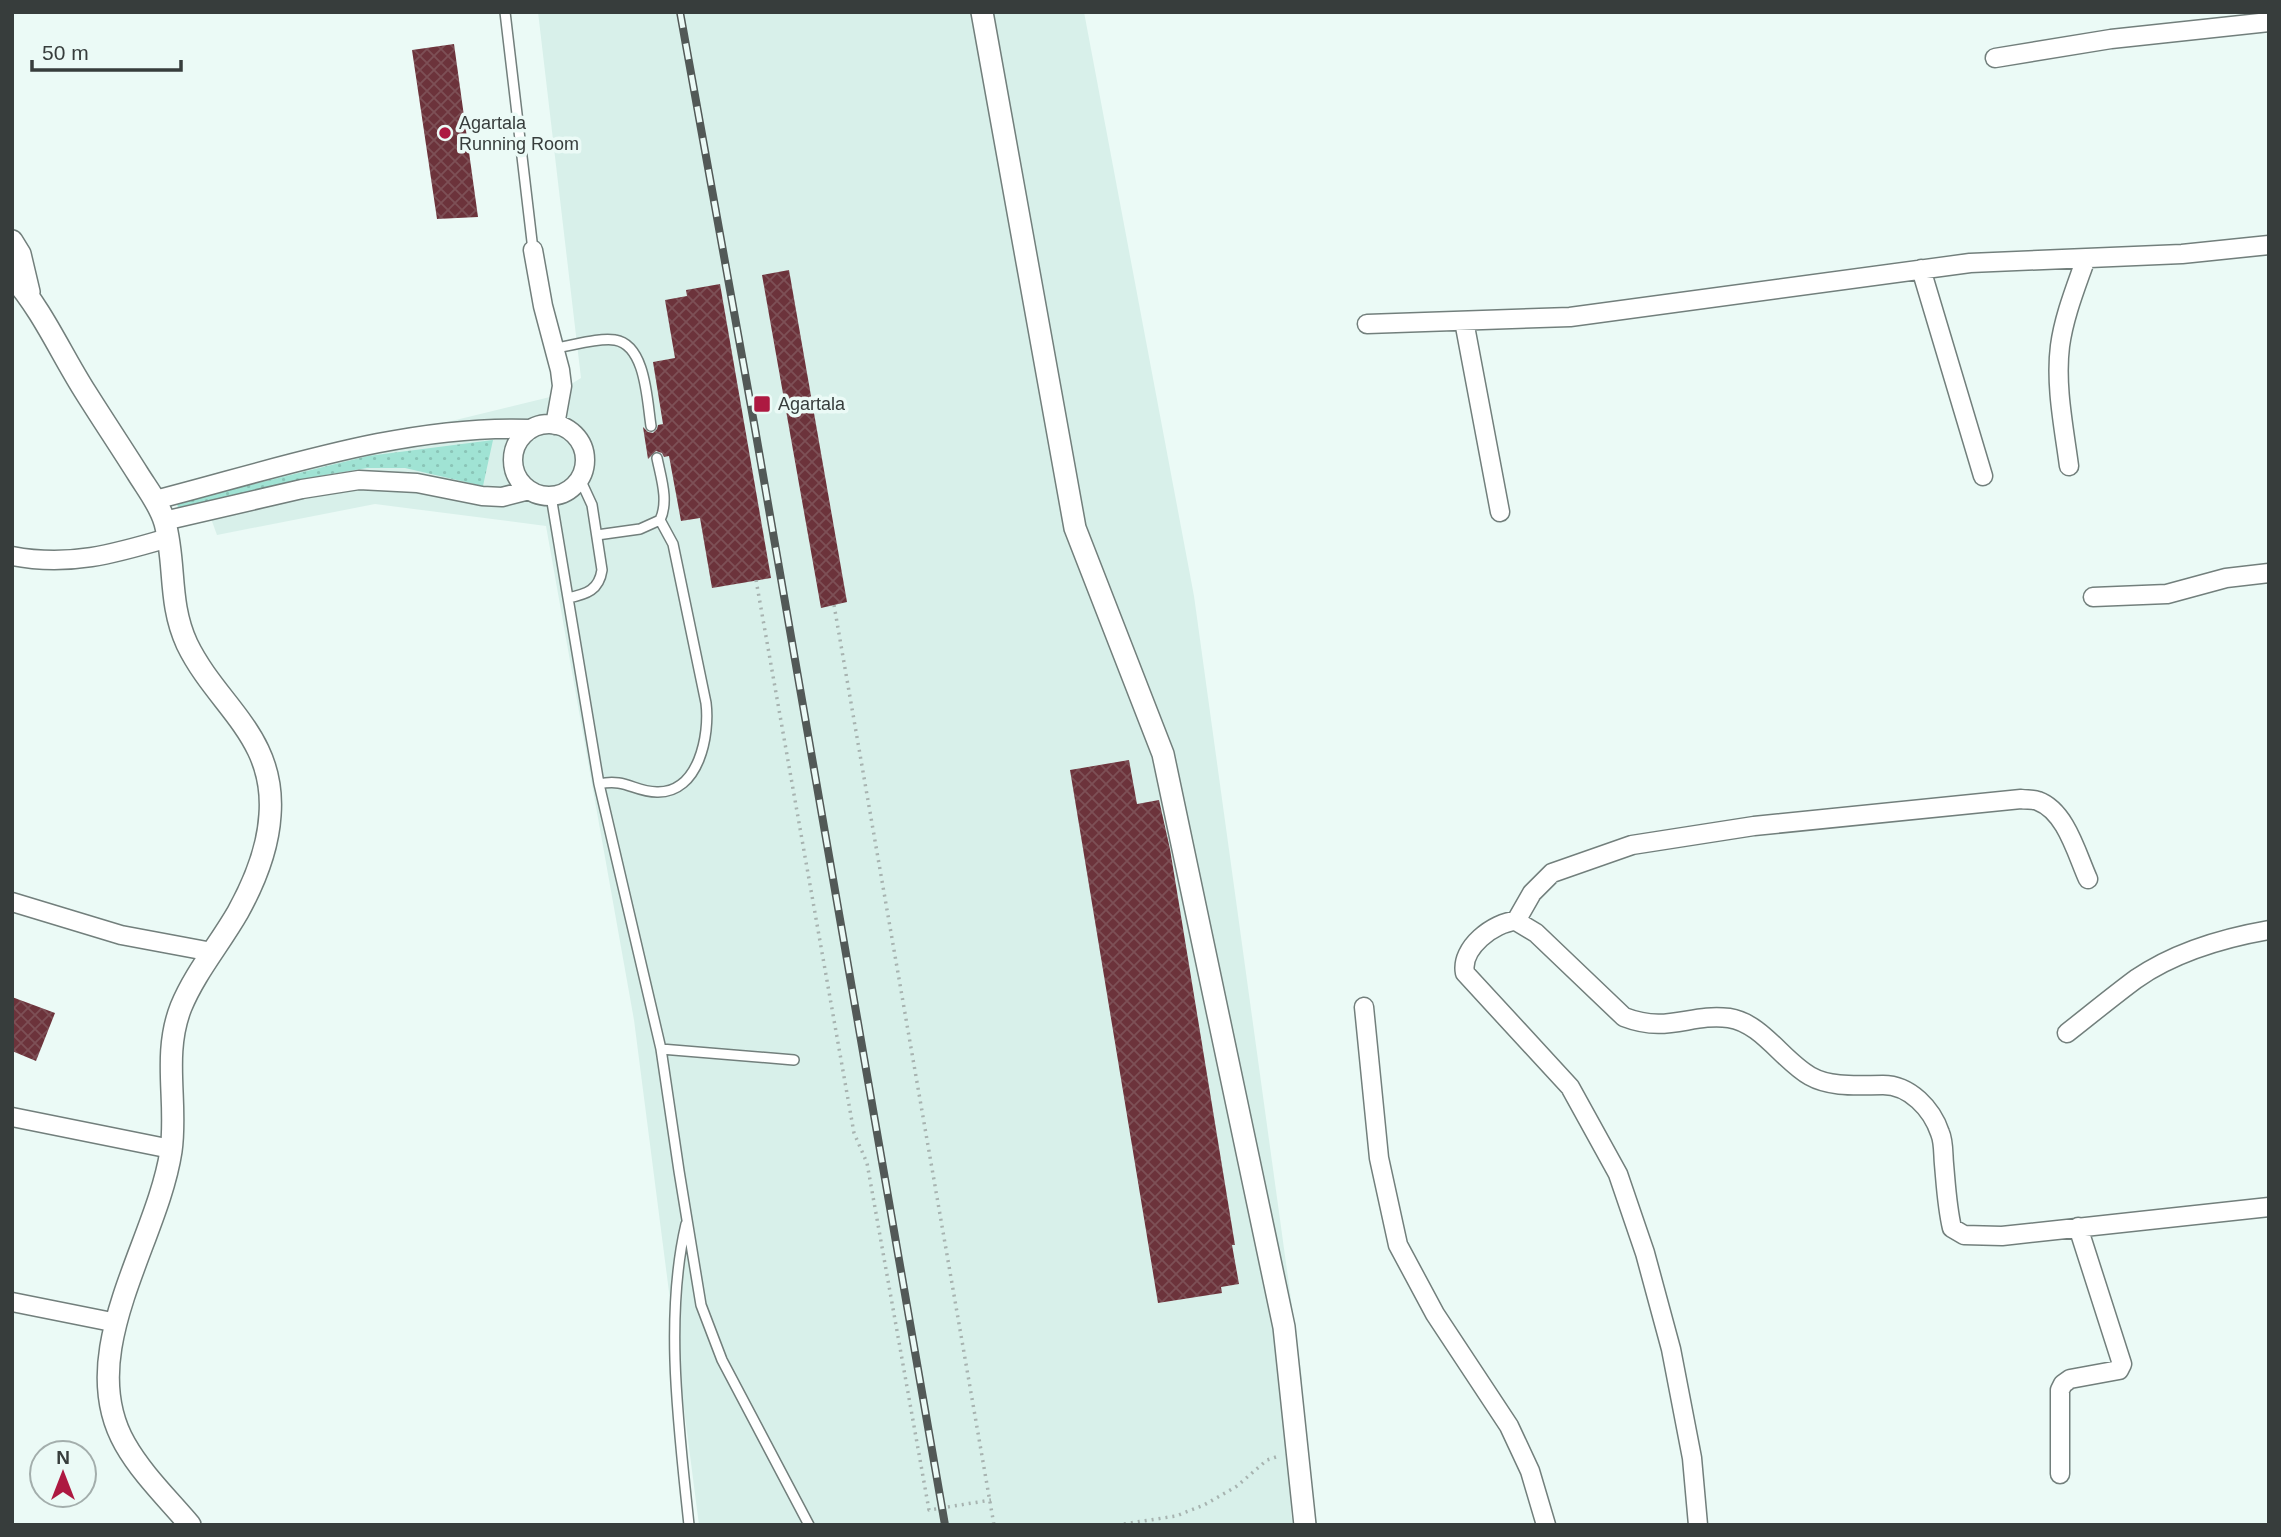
<svg xmlns="http://www.w3.org/2000/svg" width="2281" height="1537" font-family="Arial,sans-serif">
  <defs>
    <pattern id="grass-dots" width="8" height="8" patternUnits="userSpaceOnUse" patternTransform="scale(1.75)"><rect width="8" height="8" fill="#a0e3d4"/><path d="M2 2h.1M6 6h.1" fill="none" stroke="#8ac4b7" stroke-width="1.8" stroke-linecap="round"/></pattern>
    <pattern id="building-cross-hatch" width="8" height="8" patternUnits="userSpaceOnUse" patternTransform="scale(1.75)"><rect width="8" height="8" fill="#6c333b"/><path d="M0 0l8 8M0 8l8-8" fill="none" stroke="#7d5056"/></pattern>
  </defs>
  <rect width="100%" height="100%" fill="#ebfaf6"/>
  <path fill="#d8f0ea" d="M538 12H1084L1194 596 1302 1379 1291 1512 1293 1525H699L634 1020 546 526 375 504 217 535 198 483 550 397 581 378Z"/>
  <path fill="url(#grass-dots)" d="M493 440 483 486 405 468H367L325 475 182 510 177 506 180 502 368 456Z"/>
  <path fill="url(#building-cross-hatch)" d="M454 44 478 217 437 219 412 50Z
    M789 270 847 602 821 608 762 275Z
    M720 284 771 578 712 588 700 518 681 521 669 456 664 457 662 453 656 451 648 459 643 427 648 432 653 433 657 429 658 425 663 424 653 362 675 358 665 300 687 296 686 290Z
    M1129 760 1137 804 1159 800 1170 849 1235 1245H1232L1239 1284 1221 1287 1222 1293 1158 1303 1070 770Z
    M12 997 55 1013 36 1061 12 1051Z"/>
  <g fill="none" stroke-linecap="round" stroke-linejoin="round">
    <defs>
      <path id="service" d="M505 12 533 250
        M555 348C571 346 599 337 615 340 646 345 647 401 651 426
        M551 496 599 784 661 1049 679 1171 701 1305 722 1360 809 1525
        M597 535 640 529 660 520C669 501 661 478 657 458
        M568 598C587 594 599 590 602 570L592 505 580 479
        M599 784C626 778 634 792 657 792 699 793 710 735 706 703L673 544 660 520
        M661 1049 794 1060
        M686 1224C664 1318 679 1429 689 1525"/>
      <path id="minor" d="M1995 58 2111 39 2269 22
        M533 250 543 306 560 370 562 386 555 425
        M1921 269 1983 476
        M1464 321 1500 512
        M1367 324 1570 317 1970 263 2182 254 2269 245
        M513 460a36 36 0 1 1 72 0a36 36 0 1 1-72 0Z
        M2069 466C2064 428 2055 385 2060 346 2064 316 2076 287 2086 258
        M155 500C276 469 405 424 531 429
        M164 521 302 489 359 480 417 483 482 496 502 497 529 490
        M12 556C69 567 114 554 168 538
        M2093 597 2167 594 2226 578 2269 573
        M12 902 121 935 212 952
        M1516 921 1532 893 1552 873 1632 845 1754 826 2021 799C2027 800 2033 799 2038 801 2066 811 2077 855 2088 879
        M1364 1007 1379 1158 1398 1245 1435 1314 1509 1426 1530 1471 1546 1525
        M2067 1033C2090 1015 2113 996 2136 979 2175 952 2223 938 2269 930
        M12 1117 171 1149
        M12 1302 117 1323
        M2060 1474V1390L2063 1384 2070 1379 2119 1370 2122 1364 2078 1227
        M1698 1525 1692 1458 1671 1349 1645 1253 1618 1174 1570 1087 1465 973C1460 948 1494 922 1516 921L1536 933 1624 1017C1668 1034 1690 1013 1729 1018 1762 1023 1782 1060 1810 1076 1831 1088 1859 1085 1883 1085 1910 1085 1932 1109 1940 1133 1944 1142 1943 1155 1944 1164 1946 1186 1947 1207 1952 1228L1964 1235 2002 1236 2269 1207"/>
      <path id="tertiary" d="M982 12 1075 528 1163 754 1284 1327 1305 1525
        M12 241 20 254 29 292
        M12 276C43 311 61 354 86 393 103 420 121 447 138 474 148 490 160 505 165 523 176 564 168 603 187 644 217 706 276 736 270 815 268 848 254 883 238 912 219 945 195 973 181 1007 162 1055 178 1103 171 1151 157 1243 73 1353 125 1444 142 1474 168 1499 190 1525"/>
    </defs>
    <use href="#service" stroke="#727f7c" stroke-width="12"/>
    <use href="#minor" stroke="#727f7c" stroke-width="21"/>
    <use href="#tertiary" stroke="#727f7c" stroke-width="24"/>
    <path stroke="#a7b3b0" stroke-width="3.5" stroke-dasharray="2 5" stroke-linecap="butt" d="M756 580 854 1133 867 1163 929 1510 991 1500
      M834 605 994 1525
      M1117 1525 1176 1516 1204 1505 1237 1486 1267 1460 1279 1456"/>
    <use href="#service" stroke="#fff" stroke-width="9"/>
    <use href="#minor" stroke="#fff" stroke-width="18"/>
    <use href="#tertiary" stroke="#fff" stroke-width="21"/>
    <defs>
      <path id="rail" d="M680 12 754 423 945 1525"/>
    </defs>
    <use href="#rail" stroke="#525957" stroke-width="8"/>
    <use href="#rail" stroke="#ebfaf6" stroke-width="5" stroke-dasharray="16" stroke-linecap="butt"/>
  </g>
  <g fill="#ad1941" stroke="#ebfaf6" stroke-width="2.5">
    <circle cx="445" cy="133" r="7"/>
    <rect x="753" y="395" width="18" height="18" rx="3.5"/>
  </g>
  <g text-anchor="middle" stroke-width="7" stroke-linejoin="round" paint-order="stroke">
    <g font-size="18" fill="#373d3c" stroke="#ebfaf6" text-anchor="start">
      <text x="459" y="129">Agartala<tspan x="459" dy="21">Running Room</tspan></text>
      <text x="778" y="410">Agartala</text>
    </g>
  </g>
  <rect width="2281" height="1537" fill="none" stroke="#373d3c" stroke-width="28"/>
  <g transform="translate(63 1474)"><circle r="33" fill="#ebfaf6" stroke="#a3aeac" stroke-width="2"/>
  <path d="M0-5L12 26L0 18L-12 26Z" fill="#ad1941"/>
  <text y="-10" font-size="19" font-weight="bold" text-anchor="middle" fill="#373d3c">N</text>
  </g>
  <path d="M32 60v10h149v-10" fill="none" stroke="#373d3c" stroke-width="3.5"/>
  <text x="42" y="60" font-size="21" fill="#373d3c" stroke="#ebfaf6" stroke-width="5" paint-order="stroke">50 m</text>
</svg>
